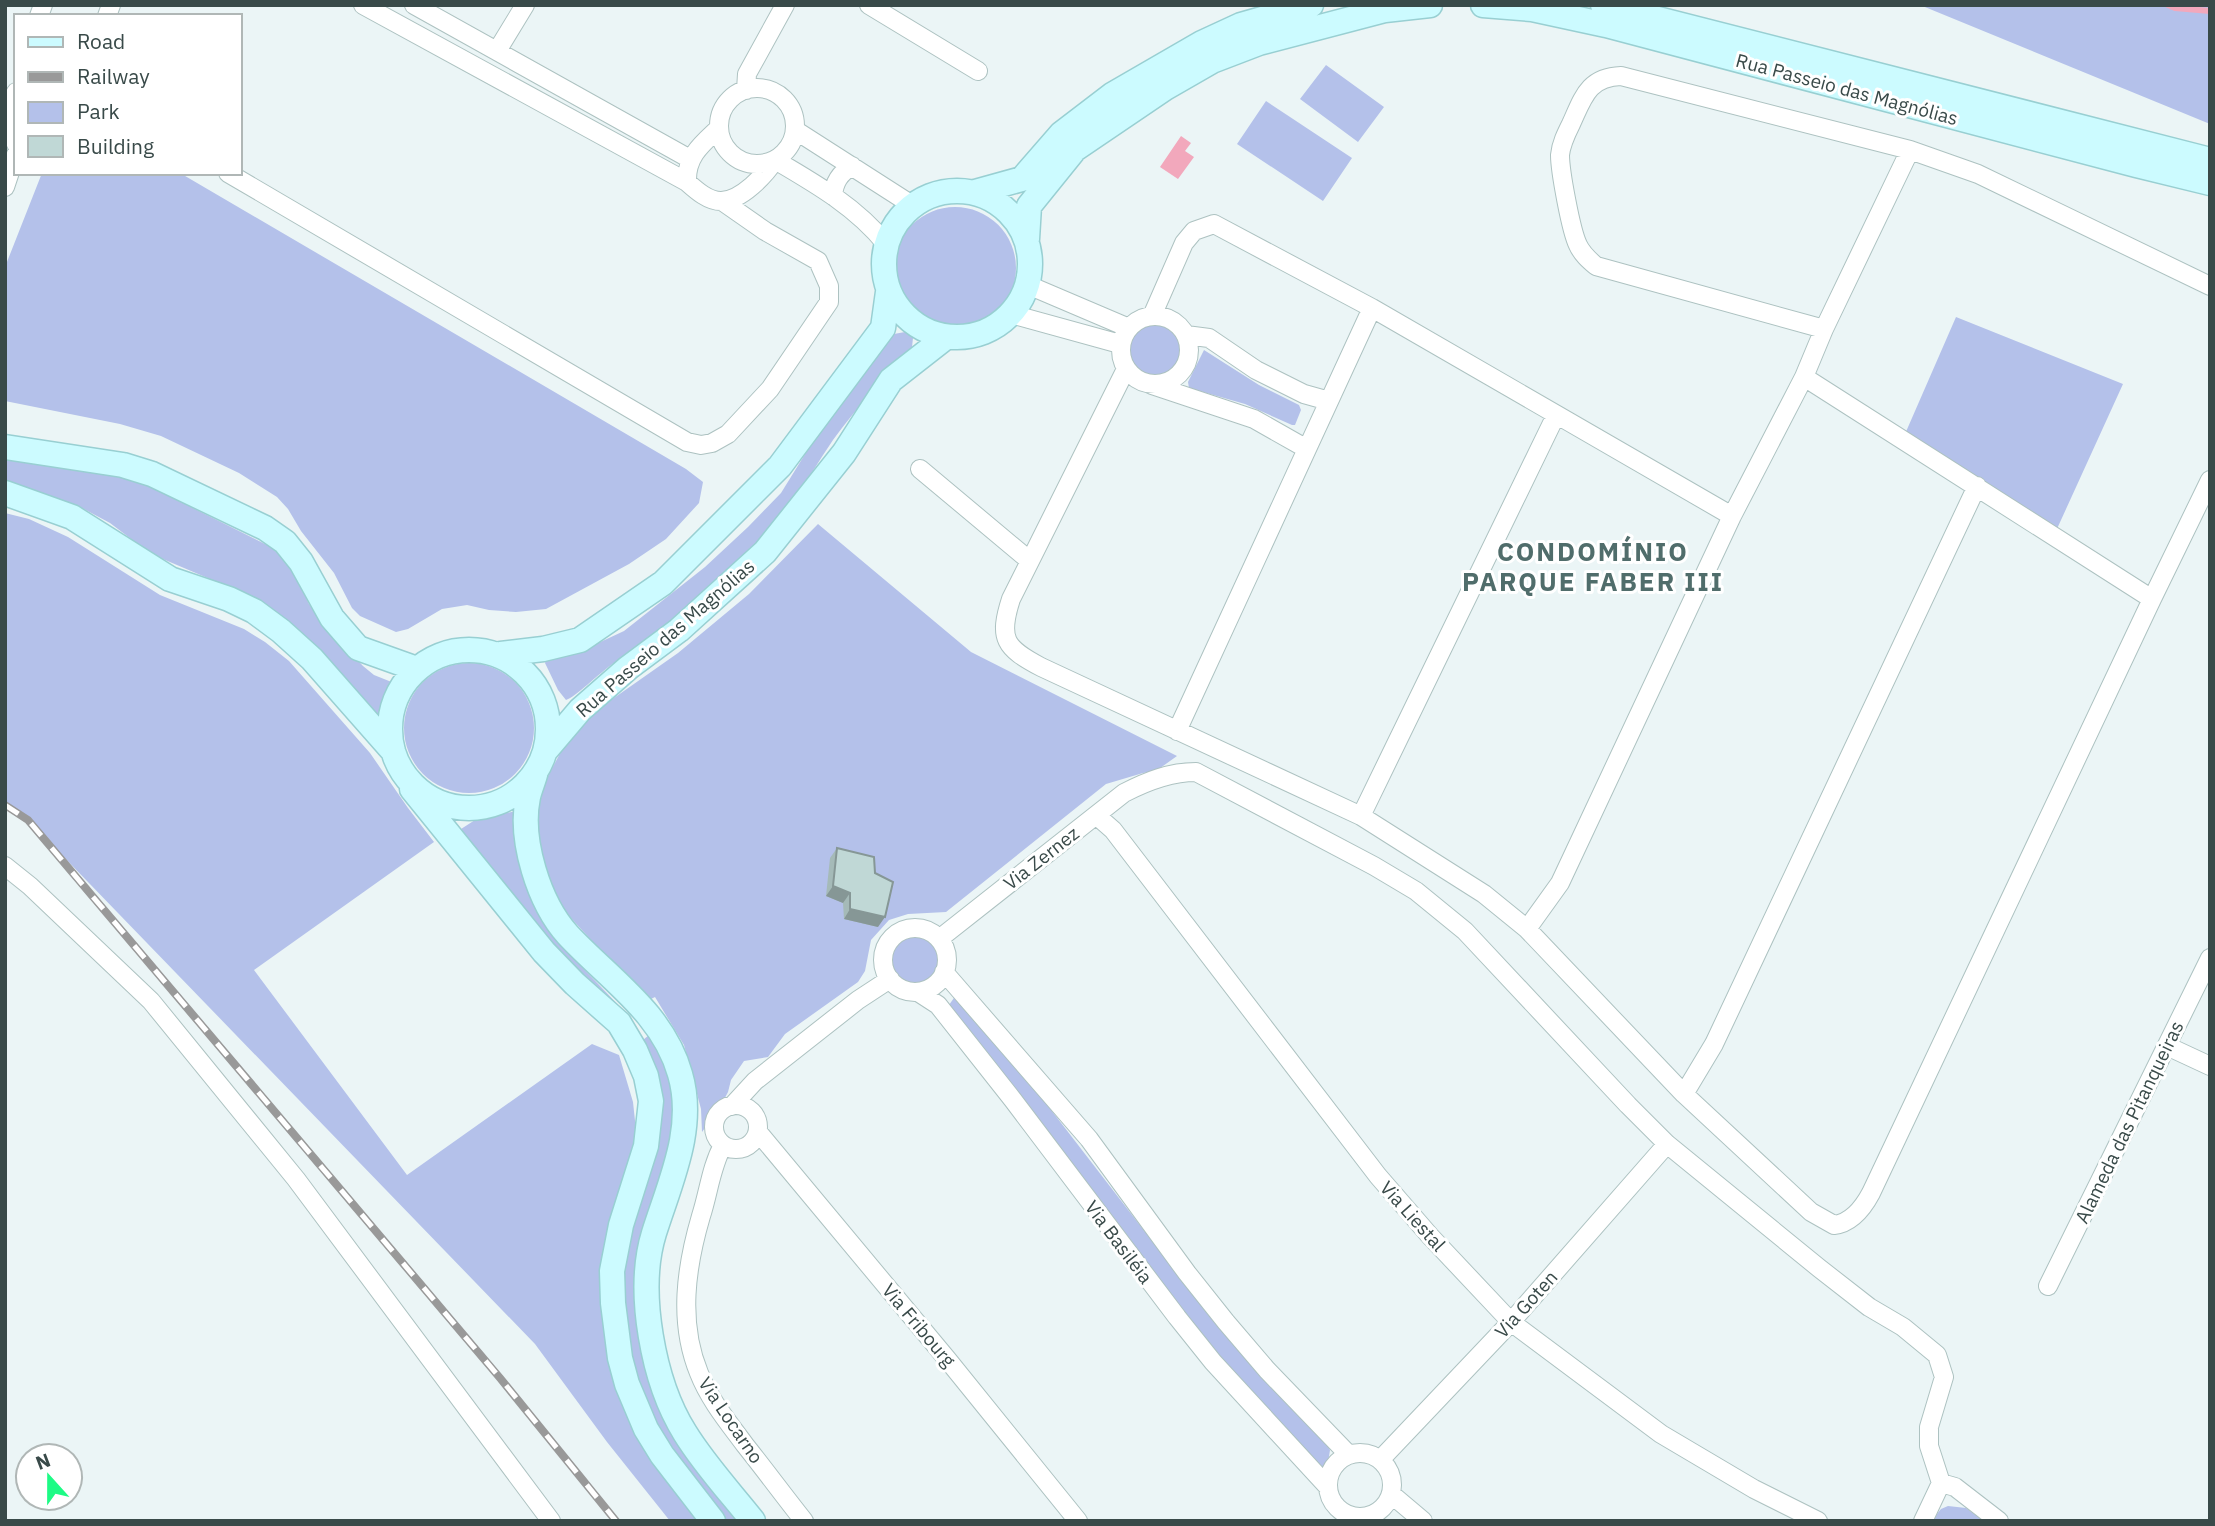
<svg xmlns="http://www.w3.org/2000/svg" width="2215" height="1526" font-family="'IBM Plex Sans',sans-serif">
  <rect width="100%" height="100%" fill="#ebf5f6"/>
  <path fill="#b4c1ea" d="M1920 5H2210V124Z
    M1326 65 1384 107 1358 142 1300 99Z
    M1266 101 1352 158 1323 201 1237 144Z
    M42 173H180L686 469 703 482 699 503 666 539 629 564 546 609 516 612 489 610 467 605 442 609 408 629 396 632 360 616 352 608 334 573 301 531 288 509 277 497 239 473 161 436 120 424 5 401V267Z
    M894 268a61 61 0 1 1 122 0a61 61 0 1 1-122 0Z
    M1956 317 2123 384 2056 531 1905 434Z
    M1128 351a26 26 0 1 1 52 0a26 26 0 1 1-52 0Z
    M905 332 913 338 912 347C885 377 857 407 833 440 810 474 788 514 759 544 718 588 661 630 611 665 601 672 574 698 566 700L558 690 545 663 546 660 581 651 624 631 705 567 748 527 781 493 833 409 894 334Z
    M1204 350 1259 385 1299 405 1301 410 1295 425H1292L1245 404 1189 388 1188 382Z
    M5 458 32 464 73 466 137 480 271 547 290 564 309 604 321 621 363 666 374 675 394 683 384 715H376L326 656 257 599 151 554 110 523 82 508 5 481Z
    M5 513 29 519 68 537 160 595 244 629 265 642 289 661 370 753 408 808 434 842 254 970 407 1175 592 1044 619 1055 633 1102 636 1130 625 1182 612 1212 607 1238 602 1302 700 1521H670L607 1442 535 1344 28 820 5 803Z
    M818 524 971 652 1177 756 1156 771 1143 773 1106 784 946 912 908 914 889 920 871 940 865 971 858 982 785 1034 768 1057 744 1061 731 1080 728 1092 719 1109 702 1132 701 1109 684 1045 655 997 647 1001 570 917 555 897 545 878 535 820 546 780 566 742 594 712 678 653 749 594Z
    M404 728a65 65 0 1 1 130 0a65 65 0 1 1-130 0Z
    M516 811 543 921 556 940 625 1012 564 961 461 829 475 820Z
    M887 961a26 26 0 1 1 52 0a26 26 0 1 1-52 0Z
    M956 995 964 997 1203 1307 1272 1389 1327 1445 1330 1450 1327 1469 1325 1471 1243 1385 1186 1316 949 1005Z
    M649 1035H653L671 1078 674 1121 639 1322 742 1521H721L666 1449 633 1372 622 1276 632 1217 643 1040Z
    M1948 1506 1966 1508 1984 1521H1931L1941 1509Z"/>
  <path fill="#f2a8bc" d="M1181 136 1191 143 1185 151 1194 157 1178 179 1160 167Z"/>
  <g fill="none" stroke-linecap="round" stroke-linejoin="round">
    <path stroke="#f2a8bc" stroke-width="6" d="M2168 5 2175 8 2210 11"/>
    <defs>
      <path id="street" d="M363 5 687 182
        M414 5 690 159
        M869 5 978 71
        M39 16 43 5
        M107 16 111 5
        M497 51 525 5
        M719 126a38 38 0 1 1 76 0a38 38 0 1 1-76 0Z
        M746 90 747 74 785 5
        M16 92 5 112 16 144
        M719 128C702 144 686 156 687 182 696 190 708 201 721 201 741 201 765 175 775 160 816 184 856 207 886 244
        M795 130 912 205
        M228 173 687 442 701 445 712 443 728 434 770 389 829 302V286L818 261 765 231 722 201
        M5 187 16 154
        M833 196C834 182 840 173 852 166
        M1028 285 1129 328
        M1011 314 1120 344
        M1121 350a34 34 0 1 1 68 0a34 34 0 1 1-68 0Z
        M1152 316 1184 243 1194 231 1214 224 1372 308 1732 516
        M1824 329 1596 266C1589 260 1582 254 1578 245 1571 231 1560 171 1560 155 1561 144 1566 134 1571 124 1583 98 1588 77 1621 76L1910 150 1978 174 2210 286
        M1186 335 1209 338 1256 370 1304 394 1329 401
        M1126 369 1011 599C998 639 1005 648 1041 667L1361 816 1484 894 1527 929 1684 1094 1811 1212 1834 1225C1852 1223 1863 1208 1871 1193L2152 599 2210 480
        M1804 377 2152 599
        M1152 385 1254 419 1307 449
        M920 469 1030 561
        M1177 731 1372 308
        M1097 816 1113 830 1378 1176 1430 1236 1511 1322 1661 1434 1754 1489 1818 1521
        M1361 816 1556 415
        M5 866 30 886 151 1001 296 1179 551 1521
        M883 960a32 32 0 1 1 64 0a32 32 0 1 1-64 0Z
        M1527 929 1560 883 1732 516 1804 377 1824 329 1910 150
        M939 939 1124 793C1147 781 1170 772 1196 772L1374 866 1416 891 1465 931 1628 1105 1667 1144 1819 1268 1869 1307 1903 1327 1937 1355 1944 1377 1929 1427V1446L1941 1483
        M944 972 1089 1139 1187 1273 1226 1322 1267 1370 1349 1455
        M918 992 938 1005 1013 1100 1177 1317 1213 1362 1328 1487
        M2167 1046 2210 1066
        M1684 1094 1714 1044 1977 486
        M714 1127a22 22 0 1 1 44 0a22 22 0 1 1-44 0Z
        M732 1106 755 1081 858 1000 890 979
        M758 1132 947 1359 1078 1521
        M723 1145C711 1167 709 1191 701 1216 686 1267 678 1322 699 1373 709 1399 728 1422 745 1445 765 1470 784 1496 804 1521
        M2048 1286 2210 958
        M1328 1485a32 32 0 1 1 64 0a32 32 0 1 1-64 0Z
        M1380 1460 1511 1322 1667 1144
        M1941 1483 1955 1487 1999 1521
        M1391 1494 1423 1521
        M1923 1521 1941 1483"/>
      <path id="secondary" d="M1483 5 1532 9 1606 25 2136 165 2210 183
        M1603 5 2210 160
        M884 264a73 73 0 1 1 146 0a73 73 0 1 1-146 0Z
        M975 192 1022 179 1061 134 1112 95 1202 43 1241 25 1311 5
        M1027 239 1029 206 1075 149 1165 88 1212 61 1259 43 1385 10 1430 5
        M5 447 123 465 152 474 265 528 285 542 301 562 332 618 358 648 414 668
        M5 493 72 517 170 579 229 599 254 611 281 631 312 659 393 751
        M390 729a79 79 0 1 1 158 0a79 79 0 1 1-158 0Z
        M501 654 543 649 580 640 663 583 780 466 883 328 888 292
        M546 750 580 710 628 668 679 630 765 552 844 453 891 380 946 337
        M536 771C534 780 530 788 528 797 519 840 539 903 568 935 609 979 663 1013 680 1074 696 1128 670 1182 654 1233 636 1291 653 1382 685 1433 704 1464 730 1492 753 1521
        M412 789 544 952 575 984 619 1023 635 1050 646 1076 651 1101 646 1146 621 1225 612 1271 613 1303 620 1358 627 1384 646 1429 662 1455 713 1521"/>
    </defs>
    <use href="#street" stroke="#adc2c1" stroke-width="20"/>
    <use href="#secondary" stroke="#98cfd2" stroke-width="27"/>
    <use href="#street" stroke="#fff" stroke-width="18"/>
    <use href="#secondary" stroke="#ccfbff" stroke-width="24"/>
    <defs>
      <path id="rail" d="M5 805 28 820 500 1378 616 1521"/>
    </defs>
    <use href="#rail" stroke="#999" stroke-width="8"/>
    <use href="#rail" stroke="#fff" stroke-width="5" stroke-dasharray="16" stroke-linecap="butt"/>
  </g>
  <path fill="#a5bab8" d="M837 848 878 927 844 919 843 903 826 896 830 858Z"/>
  <path fill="#869796" d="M833 886 850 893 843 903 826 896Z
    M850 909 885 917 878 927 844 919Z"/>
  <path fill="#c0d8d6" stroke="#869796" stroke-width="2" d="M837 848 874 857 875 873 893 882 885 917 850 909V893L833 886Z"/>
  <g text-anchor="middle" stroke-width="6" stroke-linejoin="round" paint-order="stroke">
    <g font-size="19" fill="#394a49" stroke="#fff">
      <text transform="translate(1847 89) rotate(15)" y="7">Rua Passeio das Magnólias</text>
      <text transform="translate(665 638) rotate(-41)" y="7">Rua Passeio das Magnólias</text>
      <text transform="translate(1041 858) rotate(-38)" y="7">Via Zernez</text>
      <text transform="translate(2129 1122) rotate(-64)" y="7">Alameda das Pitanqueiras</text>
      <text transform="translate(1413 1216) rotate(48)" y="7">Via Liestal</text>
      <text transform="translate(1119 1242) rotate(53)" y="7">Via Basiléia</text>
      <text transform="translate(1526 1304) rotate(-48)" y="7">Via Goten</text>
      <text transform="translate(919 1325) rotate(50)" y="7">Via Fribourg</text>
      <text transform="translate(731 1420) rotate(56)" y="7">Via Locarno</text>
    </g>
    <g font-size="26" font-weight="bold" letter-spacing="2" fill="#506d6b" stroke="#fff">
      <text x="1593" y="561">CONDOMÍNIO<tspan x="1593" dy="30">PARQUE FABER III</tspan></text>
    </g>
  </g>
  <rect width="2215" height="1526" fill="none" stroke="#394a49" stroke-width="14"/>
  <rect x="14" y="14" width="228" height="161" fill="#ffffff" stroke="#b0b7b6" stroke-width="2"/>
  <rect x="28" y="37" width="35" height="10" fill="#ccfbff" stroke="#b0b7b6" stroke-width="2"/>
  <text x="77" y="49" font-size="21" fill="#394a49">Road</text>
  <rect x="28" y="72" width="35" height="10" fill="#999999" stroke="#b0b7b6" stroke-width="2"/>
  <text x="77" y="84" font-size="21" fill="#394a49">Railway</text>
  <rect x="28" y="102" width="35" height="21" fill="#b4c1ea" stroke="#b0b7b6" stroke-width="2"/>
  <text x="77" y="119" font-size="21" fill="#394a49">Park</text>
  <rect x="28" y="136" width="35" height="21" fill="#c0d8d6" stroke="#b0b7b6" stroke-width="2"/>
  <text x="77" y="154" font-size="21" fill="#394a49">Building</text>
  <g transform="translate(49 1477) rotate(339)"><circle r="33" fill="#ffffff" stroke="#b0b7b6" stroke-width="2"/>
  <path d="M0-5L12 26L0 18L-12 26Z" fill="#1dfb85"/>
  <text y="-10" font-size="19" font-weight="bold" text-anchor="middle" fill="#394a49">N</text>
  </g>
</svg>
